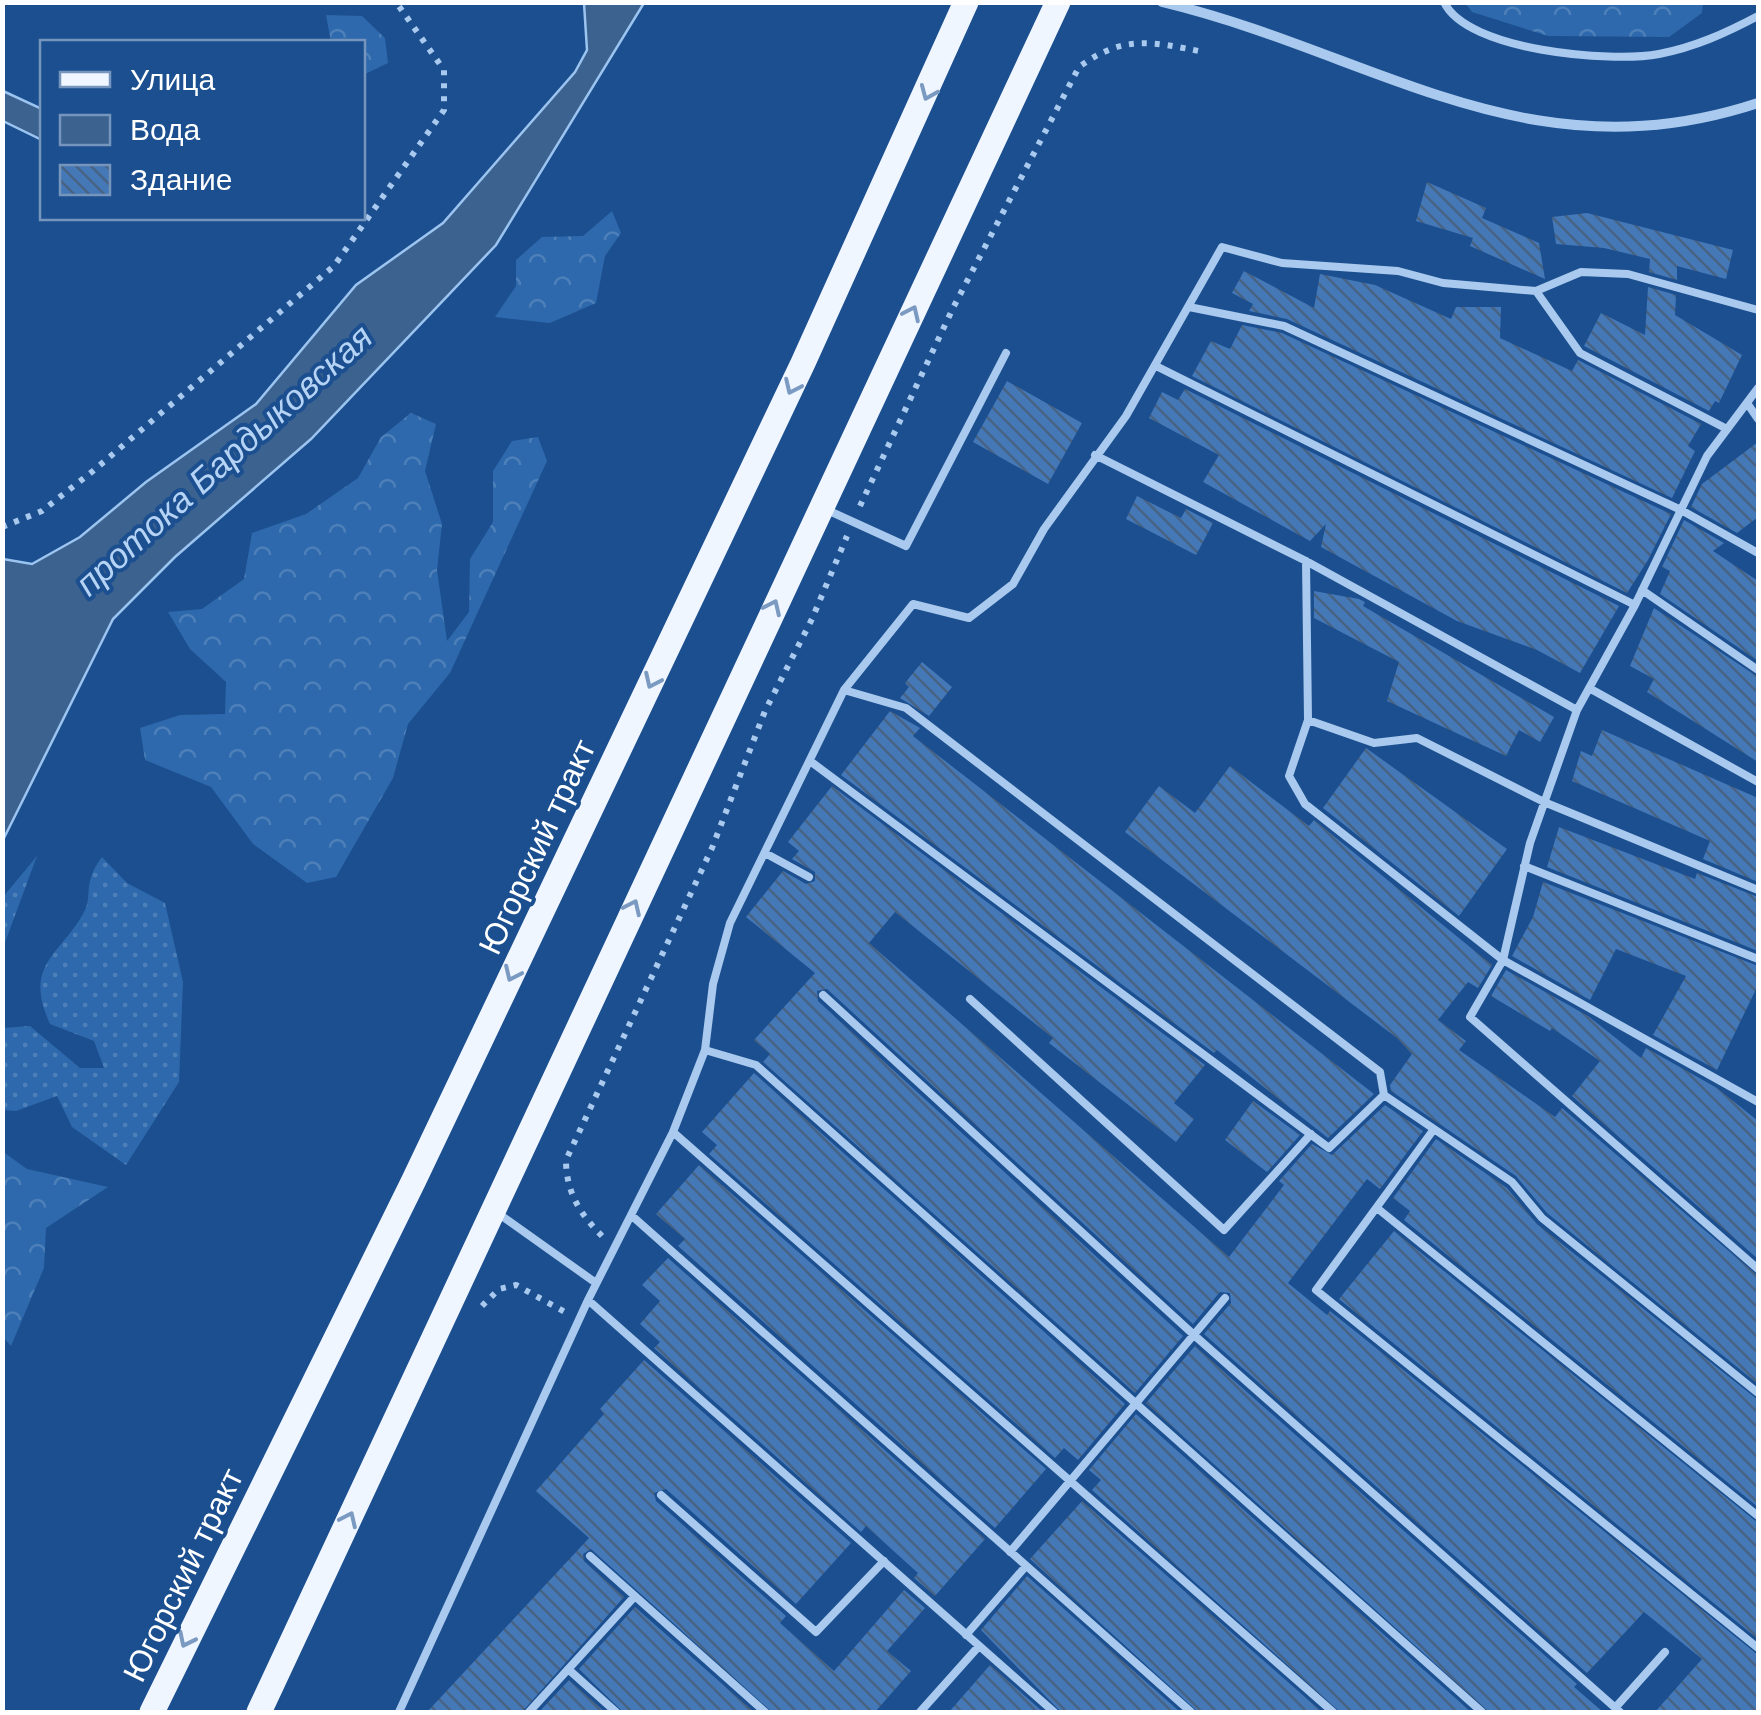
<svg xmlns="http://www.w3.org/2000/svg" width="1761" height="1715" font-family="'DM Sans',sans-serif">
  <defs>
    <pattern id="grass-dots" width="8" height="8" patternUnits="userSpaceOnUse" patternTransform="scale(2.5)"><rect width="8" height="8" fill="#2e69ad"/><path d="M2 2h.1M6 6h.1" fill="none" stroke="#4d80b9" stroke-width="1.8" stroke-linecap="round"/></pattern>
    <pattern id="forest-crowns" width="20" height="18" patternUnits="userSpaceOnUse" patternTransform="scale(2.5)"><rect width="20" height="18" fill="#2e69ad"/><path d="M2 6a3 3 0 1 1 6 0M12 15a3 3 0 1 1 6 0" fill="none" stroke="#4d80b9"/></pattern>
    <pattern id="building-back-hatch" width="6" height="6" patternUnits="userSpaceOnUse" patternTransform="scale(2.5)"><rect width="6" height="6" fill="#4478b7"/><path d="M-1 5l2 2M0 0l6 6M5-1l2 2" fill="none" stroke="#486282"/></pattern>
  </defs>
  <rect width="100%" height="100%" fill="#1b4f8f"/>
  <path fill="url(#grass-dots)" d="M37 856 4 945 3 948V897Z
    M102 857 127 883 165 903 183 982 179 1082 126 1165 72 1127 57 1096 16 1111 3 1110V1028L30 1026 80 1068H104L94 1041 50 1024C23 965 59 956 83 914 94 896 81 885 102 857Z"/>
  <path fill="url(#forest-crowns)" d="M1465 3H1703L1702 13 1669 37 1548 36 1472 12Z
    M326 15 362 16 385 38 388 63 363 75 362 42H331Z
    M612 211 621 233 605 256 596 303 550 323 495 317 516 286V260L542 237 583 236Z
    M411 413 436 424 425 471 442 524 437 570 447 641 469 612 470 559 493 522V471L512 441 538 437 547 461 450 673 408 724 393 778 336 877 307 883 253 844 211 787 145 760 140 728 180 715 225 714 226 682 190 649 168 612 202 609 244 579 252 533 306 514 358 478 381 437Z
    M2 1151 27 1169 108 1187 46 1228 44 1268 11 1346 2 1336Z"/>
  <path fill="#3c6290" stroke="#9cc4f0" stroke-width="2.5" d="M584 3H644L496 245 311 439 175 557 113 619 3 840V559L32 564 80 537 146 482 256 404 356 285 443 223 575 72 587 50Z
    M3 91 42 109V140L3 121Z"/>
  <path fill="url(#building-back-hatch)" d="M1427 182 1486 208 1482 218 1539 243 1545 279 1470 246 1473 238 1416 221Z
    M1587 213 1733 250 1726 279 1677 266V280L1649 272 1650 259 1604 248 1556 244 1552 217Z
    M1244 271 1314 308 1320 274 1375 285 1451 319 1456 307H1501L1500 338 1572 371 1578 360 1701 424 1688 446 1695 451 1672 498 1287 319 1249 311 1253 304 1232 293Z
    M1648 287 1676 295 1675 315 1742 355 1719 403 1715 401 1709 411 1584 346 1601 313 1645 335Z
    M1242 325 1282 333 1671 514 1648 560 1627 593 1192 376 1211 341 1230 349Z
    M1007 381 1082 423 1048 484 973 442Z
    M1185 389 1619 606 1580 673 1537 650 1457 621 1321 547 1326 524 1310 541 1203 482 1219 455 1149 418 1162 392 1178 400Z
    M1758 442V517L1737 533 1691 507 1702 484Z
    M1137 496 1181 518 1186 509 1213 523 1196 555 1126 519Z
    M1684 520 1724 543 1713 551 1758 581V661L1660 594 1670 571 1662 567Z
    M1314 591 1359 599 1365 602 1363 606 1554 717 1540 742 1519 730 1506 756 1387 701 1399 662 1314 618Z
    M1654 608 1758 677V762L1647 692 1654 679 1630 666Z
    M922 662 952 687 929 716 900 698 909 687 905 683Z
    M890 711 920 728 913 736 1374 1094 1328 1138 1217 1050 1214 1053 841 775Z
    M1602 730 1758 798V882L1703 859 1710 841 1572 781 1581 751 1592 756Z
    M1366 748 1507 849 1459 916 1323 808Z
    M1230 766 1309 826 1314 820 1492 965 1478 988 1468 982 1438 1020 1466 1041 1459 1050 1555 1117 1562 1108 1758 1276V1384L1547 1213 1516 1176 1391 1091 1390 1085 1412 1054 1397 1038 1125 832 1159 786 1195 813Z
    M832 786 1205 1065 1174 1103 1194 1119 1176 1142 1049 1043 1053 1038 895 912 869 943 1229 1257 1284 1185 1279 1181 1312 1144 1332 1155 1385 1105 1423 1131 1380 1189 1367 1179 1288 1283 1327 1315 1330 1311 1758 1655V1712H1655L1702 1659 1644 1612 1587 1673 1204 1334 1231 1303 1230 1293 1220 1292 1193 1324 827 989 817 991 818 1001 1183 1336 1135 1393 763 1062 770 1054 754 1040 815 973 746 917 783 871 806 884 815 881V872L792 859 799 851 788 842Z
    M1559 827 1695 879 1697 873 1758 897V951L1547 867Z
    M1543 882 1758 966V985L1717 1070 1653 1035 1686 976 1616 949 1590 1000 1512 956 1533 917Z
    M1506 970 1588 1016 1641 1058 1646 1048 1717 1088 1758 1121V1259L1572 1096 1600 1061 1552 1028 1550 1031 1491 996Z
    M754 1073 1125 1404 1078 1460 1064 1448 1055 1458 709 1154 717 1145 702 1132Z
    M1253 1101 1300 1135 1267 1172 1225 1140Z
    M1436 1139 1507 1188 1537 1224 1758 1400V1507L1404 1220 1410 1211 1393 1198Z
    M699 1165 1046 1469 995 1528 678 1246 685 1239 656 1214Z
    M1394 1231 1758 1523V1639L1339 1299Z
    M668 1258 985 1539 935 1596 914 1578 918 1573 866 1526 861 1532 654 1348 660 1342 640 1324 660 1301 642 1285Z
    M1195 1346 1577 1684 1574 1687 1603 1712H1489L1146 1403Z
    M644 1360 851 1543 796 1604 666 1489 654 1493 656 1501 786 1616 780 1623 834 1671 904 1590 925 1608 887 1651 911 1671 875 1712H772L591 1549 583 1554 584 1561 624 1597 522 1712H427L589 1538 536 1491 604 1414 600 1409Z
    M1136 1414 1471 1712H1340L1092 1490 1101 1480 1089 1470Z
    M1082 1501 1322 1712H1198L1030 1559Z
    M1027 1576 1180 1712H1061L981 1630Z
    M635 1607 754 1712H623L579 1669Z
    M990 1665 1043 1712H949Z
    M569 1680 605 1712H539Z"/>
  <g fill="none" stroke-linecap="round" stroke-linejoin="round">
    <path stroke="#a9c9ee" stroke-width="6" stroke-dasharray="5 8" stroke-linecap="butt" d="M860 506 953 308 1079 67C1124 34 1152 42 1204 52
      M2 527 42 511 93 471 334 266 444 110V70L396 2
      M602 1236C580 1214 566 1192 566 1160L712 848 765 711 812 619 847 536
      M482 1306 499 1289 516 1285 565 1312"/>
    <path stroke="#a9c9ee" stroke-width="8" d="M1444 2C1467 51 1611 63 1659 54 1695 47 1726 33 1758 16
      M1536 291 1580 353 1727 429
      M1189 307 1284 326 1681 510 1758 553
      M1156 366 1635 605
      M1758 388 1707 456 1635 605 1577 710 1530 843 1503 960 1470 1017 1758 1269
      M1747 403 1758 419
      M1095 455 1306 561 1577 710
      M825 509 906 546 1006 353
      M1306 561 1308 720 1289 776 1305 804 1503 960 1758 1102
      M1642 590 1758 670
      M1589 688 1758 782
      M844 690 906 708 1380 1072 1384 1095 1512 1182 1542 1218 1758 1393
      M1308 720 1374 743 1417 738 1544 802 1758 890
      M810 761 1329 1148 1384 1095
      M765 853 809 877
      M1524 866 1758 959
      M823 995 1194 1335 1620 1712
      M970 999 1224 1230 1311 1134
      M705 1050 756 1065 1482 1712
      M1434 1129 1316 1290 1758 1648
      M673 1132 1333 1712
      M1377 1208 1758 1516
      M499 1214 596 1283
      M631 1215 1191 1712
      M588 1300 1054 1712
      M661 1495 816 1632 884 1561
      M1010 1552 1225 1298
      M590 1556 765 1712
      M966 1635 1026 1566
      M568 1669 616 1712
      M1615 1708 1665 1652
      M399 1712 588 1300 673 1132 705 1050 713 984 730 923 844 690 913 604 969 618 1013 584 1044 529 1126 416 1222 247 1282 263 1398 271 1443 283 1536 291 1581 272 1628 274 1758 310
      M529 1712 635 1596
      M920 1712 979 1646"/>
    <path stroke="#a9c9ee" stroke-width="10" d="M1162 2C1375 53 1527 179 1758 103"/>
    <path stroke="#f0f6ff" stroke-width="25" d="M152 1712 414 1180 803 363 966 2
      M259 1712 1058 2"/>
  </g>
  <defs><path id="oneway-chevron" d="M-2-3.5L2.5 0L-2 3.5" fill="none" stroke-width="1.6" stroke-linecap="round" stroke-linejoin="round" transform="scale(2.5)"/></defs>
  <g stroke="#7b9ac1">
    <use href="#oneway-chevron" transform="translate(928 93) rotate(113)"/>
    <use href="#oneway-chevron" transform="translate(912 313) rotate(-65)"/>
    <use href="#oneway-chevron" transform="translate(792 387) rotate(115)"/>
    <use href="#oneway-chevron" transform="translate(773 607) rotate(-65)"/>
    <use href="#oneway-chevron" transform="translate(652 681) rotate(115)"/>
    <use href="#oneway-chevron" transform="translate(633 907) rotate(-65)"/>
    <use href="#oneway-chevron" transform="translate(512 974) rotate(115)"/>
    <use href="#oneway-chevron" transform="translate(349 1519) rotate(-65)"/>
    <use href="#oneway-chevron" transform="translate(186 1640) rotate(116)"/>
  </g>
  <g text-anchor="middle" stroke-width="8" stroke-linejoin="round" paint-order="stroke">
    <g font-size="32" fill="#fff" stroke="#1b4f8f">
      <text transform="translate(537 847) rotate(-65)" y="11">Югорский тракт</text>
      <text transform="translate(183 1575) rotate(-64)" y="11">Югорский тракт</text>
    </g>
    <g font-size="35" font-style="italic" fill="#b5d3f5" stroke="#1b4f8f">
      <text transform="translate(224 460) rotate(-42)" y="12">протока Бардыковская</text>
    </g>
  </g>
  <rect width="1761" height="1715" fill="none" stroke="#ffffff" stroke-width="10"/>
  <rect x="40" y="40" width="325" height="180" fill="#1b4f8f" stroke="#7695bc" stroke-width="2.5"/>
  <rect x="60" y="72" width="50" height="15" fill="#f0f6ff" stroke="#7695bc" stroke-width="2.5"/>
  <text x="130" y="90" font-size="30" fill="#ffffff">Улица</text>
  <rect x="60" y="115" width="50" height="30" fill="#3c6290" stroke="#7695bc" stroke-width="2.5"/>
  <text x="130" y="140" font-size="30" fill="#ffffff">Вода</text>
  <rect x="60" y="165" width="50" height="30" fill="url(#building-back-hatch)" stroke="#7695bc" stroke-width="2.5"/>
  <text x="130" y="190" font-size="30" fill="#ffffff">Здание</text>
</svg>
